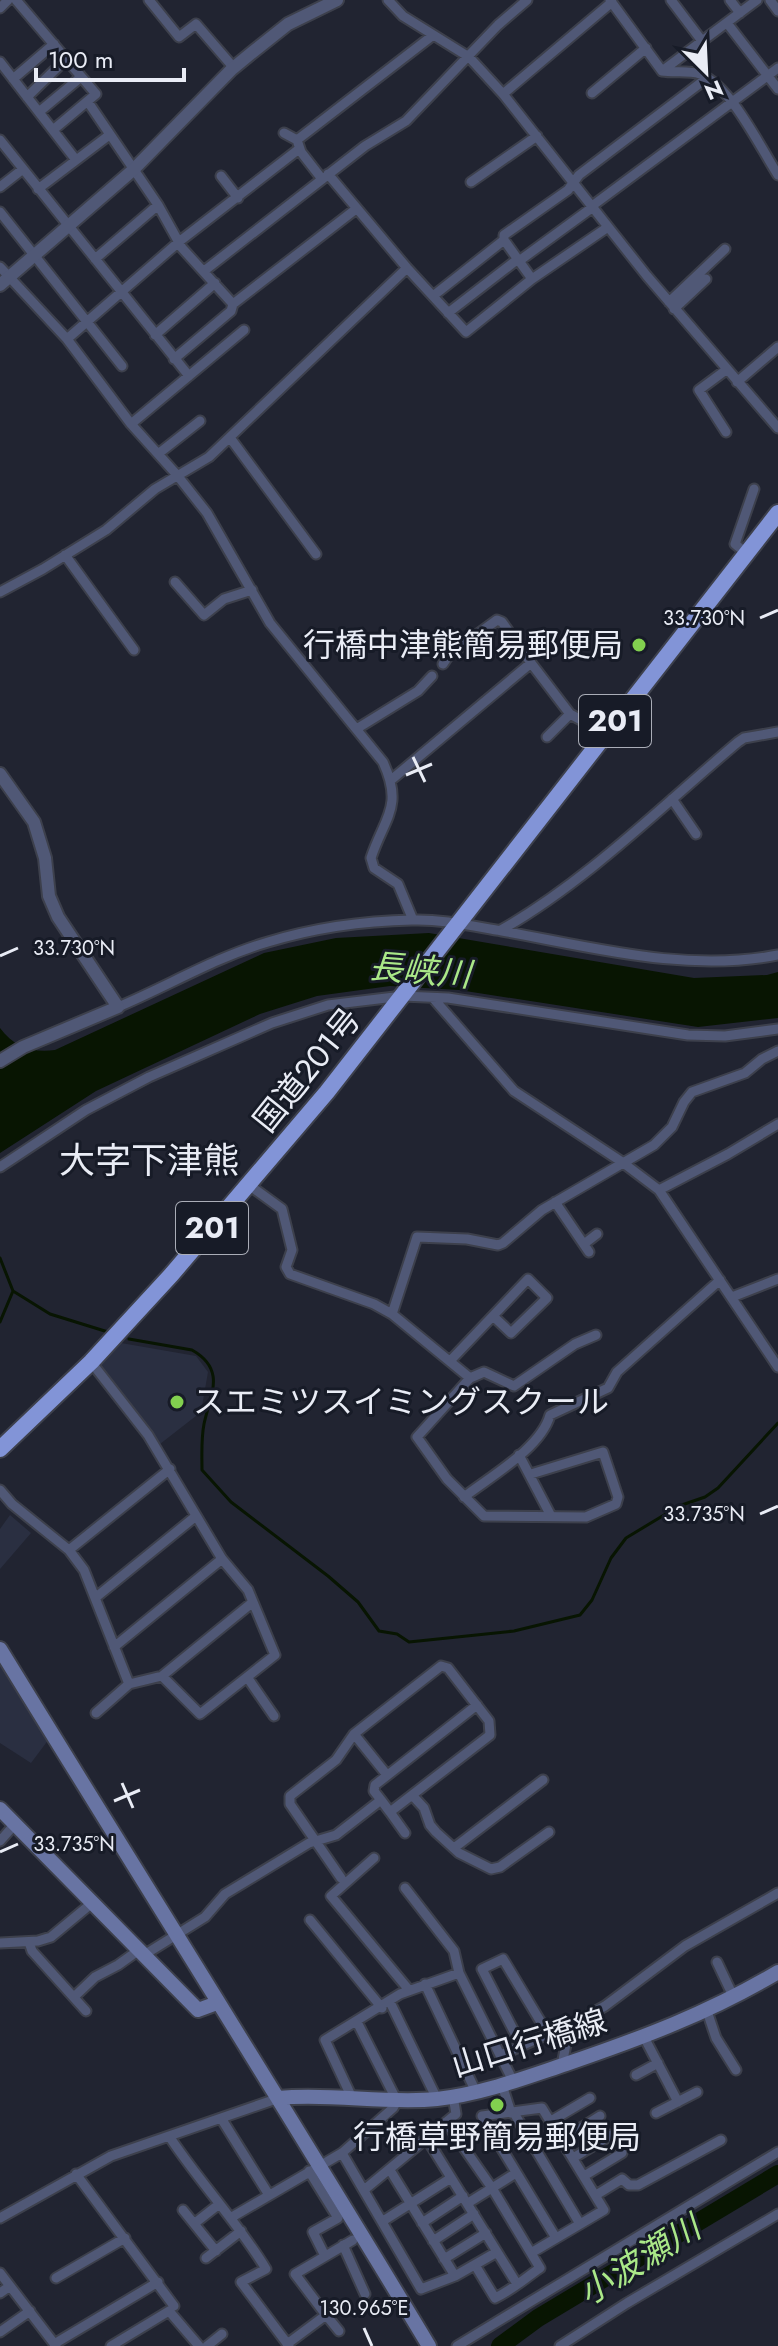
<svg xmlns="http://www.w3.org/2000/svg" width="778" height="2346" font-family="Jost,'Noto Sans JP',sans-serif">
  <rect width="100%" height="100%" fill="#212431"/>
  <path fill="#2a2f41" d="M121 1343 196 1356 208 1372 201 1412 160 1444 98 1364Z
    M10 1515 31 1533 0 1569V1529Z
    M0 1649 52 1735 31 1763 0 1743Z"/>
  <path fill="#081502" d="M429 933 694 978 767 975 778 972V1018L698 1027 459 990 390 986 317 996 260 1014 96 1091 0 1153V1028C14 1047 32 1053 55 1050L264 953 336 938Z"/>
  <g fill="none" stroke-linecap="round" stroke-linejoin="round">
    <path stroke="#081502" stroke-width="3" d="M0 1258 13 1291 50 1314 108 1332
      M0 1322 13 1291
      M129 1339 192 1350C227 1370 210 1395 204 1424 201 1439 202 1455 202 1470L231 1502 328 1576 358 1602 379 1631 397 1634 409 1642 514 1631 580 1615 592 1600 611 1558 626 1538 679 1506 705 1497 718 1488 778 1423"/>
    <path stroke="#081502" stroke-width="18" d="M500 2346 538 2318 778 2174"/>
    <defs>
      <path id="minor" d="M16 0 96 94 53 130
        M149 0 179 37 196 24 234 68
        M388 0 403 16 469 57 503 94 647 276 778 428
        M610 0 662 71C674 73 689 70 700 74 731 86 760 147 778 175
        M671 0 702 41
        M730 0 740 13
        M770 0 778 11
        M0 8 8 0
        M727 23 778 89
        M0 62 76 160
        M662 71 757 0
        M13 79 54 44
        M592 93 646 48
        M503 94 612 2
        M27 97 66 59
        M88 102 158 205 182 248 233 304
        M39 112 81 77
        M284 133 297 140
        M0 140 189 376
        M328 174 407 268 466 332 532 279 608 227
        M221 176 238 198
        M322 179 301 152 297 140 432 36
        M471 182 537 136
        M0 187 23 169
        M38 189 108 136
        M592 206 778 68
        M0 212 122 366
        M504 240 532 279
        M95 259 158 205
        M519 261 593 207
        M0 267 67 339 131 424 177 475 207 513 270 623 383 762C404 807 384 818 371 858L374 868 398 884 413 920
        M204 271 365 146 406 121 498 25 527 0
        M433 296 504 240V235L568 190 579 175 707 78
        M669 302 725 249
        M674 309 706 279
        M448 313 518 259
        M155 335 215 283
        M67 339 180 241 299 149
        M174 359 231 311 233 304 356 209
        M737 382 778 347
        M131 424 244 330
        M726 432 699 390 726 370
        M231 439 316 554
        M158 454 200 421
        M746 553 735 544 754 489
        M65 555 134 650
        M175 582 204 615 224 599 252 590
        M0 592 43 569 106 530 155 489 209 457 407 268
        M443 664 449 655 497 620 502 622 531 663
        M358 728 418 691 432 676
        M547 737 570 714
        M391 780 531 663 570 714 605 733
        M672 799 696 834
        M501 930C586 882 663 805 738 742L744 738 778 732
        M433 998 514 1091 622 1162 659 1190 778 1367
        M118 1007C168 986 216 957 268 942 314 928 364 921 412 920 442 919 472 926 502 931 592 947 686 973 778 955
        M0 1167 86 1110 149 1077 272 1023 328 1005 403 996 448 998 688 1035 725 1036 778 1029
        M249 1185 282 1209 292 1250 286 1267 290 1274 374 1304 392 1314 470 1378 417 1437 447 1479 484 1516 586 1517 616 1504 618 1497 603 1452 531 1474
        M659 1190 728 1154 778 1124
        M555 1202 589 1252
        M584 1244 597 1234
        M732 1297 778 1279
        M392 1314 417 1237 467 1239 498 1245 503 1243 542 1210 654 1145 672 1127 684 1102 692 1092 745 1073 762 1059 778 1051
        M450 1361 528 1279 547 1298 511 1333 493 1316
        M91 1362 148 1435 222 1559 248 1590 275 1655 200 1714 162 1676
        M470 1378 484 1372 514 1386 575 1344 596 1335
        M519 1455 551 1516
        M0 1490 12 1504 69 1550 170 1469
        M464 1497C491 1476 541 1448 550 1415L608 1388 617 1372 720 1280
        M69 1550 84 1570 129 1684 96 1713
        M95 1598 196 1516
        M114 1647 222 1559
        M247 1677 274 1716
        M129 1684 162 1676 253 1602
        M354 1734 387 1775
        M412 1795 424 1808 430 1825 436 1832 459 1853 491 1869 500 1867 549 1832
        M390 1812 405 1833
        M0 1841 15 1824
        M454 1848 543 1780
        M374 1858 331 1896 409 1990
        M341 1878 290 1804V1796L336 1760 354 1734 441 1666 448 1668 489 1721 490 1735 390 1812 381 1800
        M405 1888 454 1951 459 1973
        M310 1920 382 2008
        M29 1942 32 1951 86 2011
        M0 1943 38 1941 51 1937 92 1903
        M144 1955 205 1917 225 1894 309 1843 336 1835 381 1800 374 1791 375 1785 477 1705
        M717 1962 734 1998
        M425 1984 476 2092
        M75 1996 95 1977 118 1965 139 1950
        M390 2002 437 2099
        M707 2011 716 2038 736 2070
        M644 2037 678 2102
        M501 2055 548 2034 503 1959 482 1969 521 2045
        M562 2065 569 2029 573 2024 605 2006 685 1946 778 1893
        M636 2075 658 2063
        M502 2085 511 2113
        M353 2100 325 2040 400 1994 459 1973 513 2081
        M514 2113 580 2224
        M656 2113 697 2092
        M221 2118 269 2195
        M551 2121 590 2098
        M446 2122 492 2188 540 2268C524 2279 512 2290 495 2298L475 2265
        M169 2136C200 2183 237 2221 266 2269L241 2282 289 2346
        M427 2139 517 2284
        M562 2140 600 2116
        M342 2153 421 2289 455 2276 497 2252
        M573 2158 611 2135
        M390 2170 455 2276
        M309 2171 338 2218 313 2232 325 2256
        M76 2174 174 2306
        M584 2176 622 2153
        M364 2190 456 2114 453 2096
        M596 2195 622 2179 629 2185H638L721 2140
        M468 2203 516 2173
        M183 2210 216 2251
        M232 2217 342 2153 393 2108 397 2101 357 2022
        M0 2218 111 2156 279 2098
        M383 2221 451 2178
        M195 2223 218 2205
        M422 2223 463 2196
        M433 2241 474 2214
        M343 2245 365 2294
        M531 2253 604 2210 542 2108 482 2116 556 2238
        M206 2258 241 2231
        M444 2259 486 2233
        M0 2273 56 2346
        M56 2278 125 2238
        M0 2293 10 2286
        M326 2315 339 2331
        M0 2332 30 2311
        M54 2344 158 2282
        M287 2344 326 2315 295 2274 353 2240
        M111 2346 169 2311 199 2346
        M207 2346 222 2334
        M457 2346 778 2152
        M560 2346 627 2303 778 2214"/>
      <path id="tertiary" d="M0 285 133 170 232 69 254 51 288 24 337 0
        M0 774 34 822 45 858 49 896 58 917 118 1007 23 1047 0 1061"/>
      <path id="secondary" d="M0 1649C143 1882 288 2112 429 2346
        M0 1809 198 2010 217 2003
        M279 2098C331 2093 385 2104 437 2099 482 2094 524 2078 566 2064 642 2038 709 2013 778 1972"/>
      <path id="trunk" d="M0 1449 91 1362 172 1274 327 1092 778 513"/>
    </defs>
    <use href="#minor" stroke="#3d404c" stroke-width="13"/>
    <use href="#tertiary" stroke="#3d404c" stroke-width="16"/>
    <use href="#secondary" stroke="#3d404c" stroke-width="18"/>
    <use href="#trunk" stroke="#3d404c" stroke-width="20"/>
    <use href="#minor" stroke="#505876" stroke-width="9"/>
    <use href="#tertiary" stroke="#505876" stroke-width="12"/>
    <use href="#secondary" stroke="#6874a3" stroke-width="14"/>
    <use href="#trunk" stroke="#8294d7" stroke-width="16"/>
  </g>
  <path fill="none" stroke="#e9ecf5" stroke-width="3" d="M760 618 778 610M413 757 425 782M406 775 432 764M0 956 18 948M760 1514 778 1506M122 1783 133 1808M114 1801 140 1790M0 1852 18 1844M364 2328 372 2346"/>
  <g fill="#82d04f" stroke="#171b27" stroke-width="3">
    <circle cx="639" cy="645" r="8"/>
    <circle cx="177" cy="1402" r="8"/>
    <circle cx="497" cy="2105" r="8"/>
  </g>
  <g text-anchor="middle" stroke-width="6" stroke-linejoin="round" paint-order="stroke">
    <g fill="#171b27" stroke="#aaadb7" stroke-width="2">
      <rect x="579" y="695" width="72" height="52" rx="6"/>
      <rect x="176" y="1202" width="72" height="52" rx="6"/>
    </g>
    <g font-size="30" font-weight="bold" fill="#e9ecf5">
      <text x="615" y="731">201</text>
      <text x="212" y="1238">201</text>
    </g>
    <g font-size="32" fill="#e9ecf5" stroke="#171b27" text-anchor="end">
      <text x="623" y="656">行橋中津熊簡易郵便局</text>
      <text x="193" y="1413" text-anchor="start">スエミツスイミングスクール</text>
      <text x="497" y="2148" text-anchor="middle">行橋草野簡易郵便局</text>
    </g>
    <g font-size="32" fill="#e9ecf5" stroke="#171b27">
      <text transform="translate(307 1070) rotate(-51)" y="11">国道201号</text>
      <text transform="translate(529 2043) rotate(-17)" y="11">山口行橋線</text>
    </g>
    <g font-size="34" font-style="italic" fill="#aae888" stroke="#171b27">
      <text transform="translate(420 970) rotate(5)" y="12">長峡川</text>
      <text transform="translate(639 2260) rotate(-32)" y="12">小波瀬川</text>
    </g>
    <g font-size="36" fill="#e9ecf5" stroke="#171b27">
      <text x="149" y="1173">大字下津熊</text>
    </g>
  </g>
  <g font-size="20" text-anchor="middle" fill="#e9ecf5" stroke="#171b27" stroke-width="6" stroke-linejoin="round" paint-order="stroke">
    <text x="704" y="625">33.730°N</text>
    <text x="74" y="955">33.730°N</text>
    <text x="704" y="1521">33.735°N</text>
    <text x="74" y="1851">33.735°N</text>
    <text x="364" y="2315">130.965°E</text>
  </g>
  <g transform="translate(706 72) rotate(156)" stroke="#171b27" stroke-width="6" paint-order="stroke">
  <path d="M0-6L14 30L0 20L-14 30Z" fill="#e9ecf5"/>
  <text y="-12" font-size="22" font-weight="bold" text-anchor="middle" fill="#e9ecf5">N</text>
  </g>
  <path d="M36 68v12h148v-12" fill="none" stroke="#e9ecf5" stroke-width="4"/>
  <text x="48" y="68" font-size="24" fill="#e9ecf5" stroke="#171b27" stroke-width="6" paint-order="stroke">100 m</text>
</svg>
